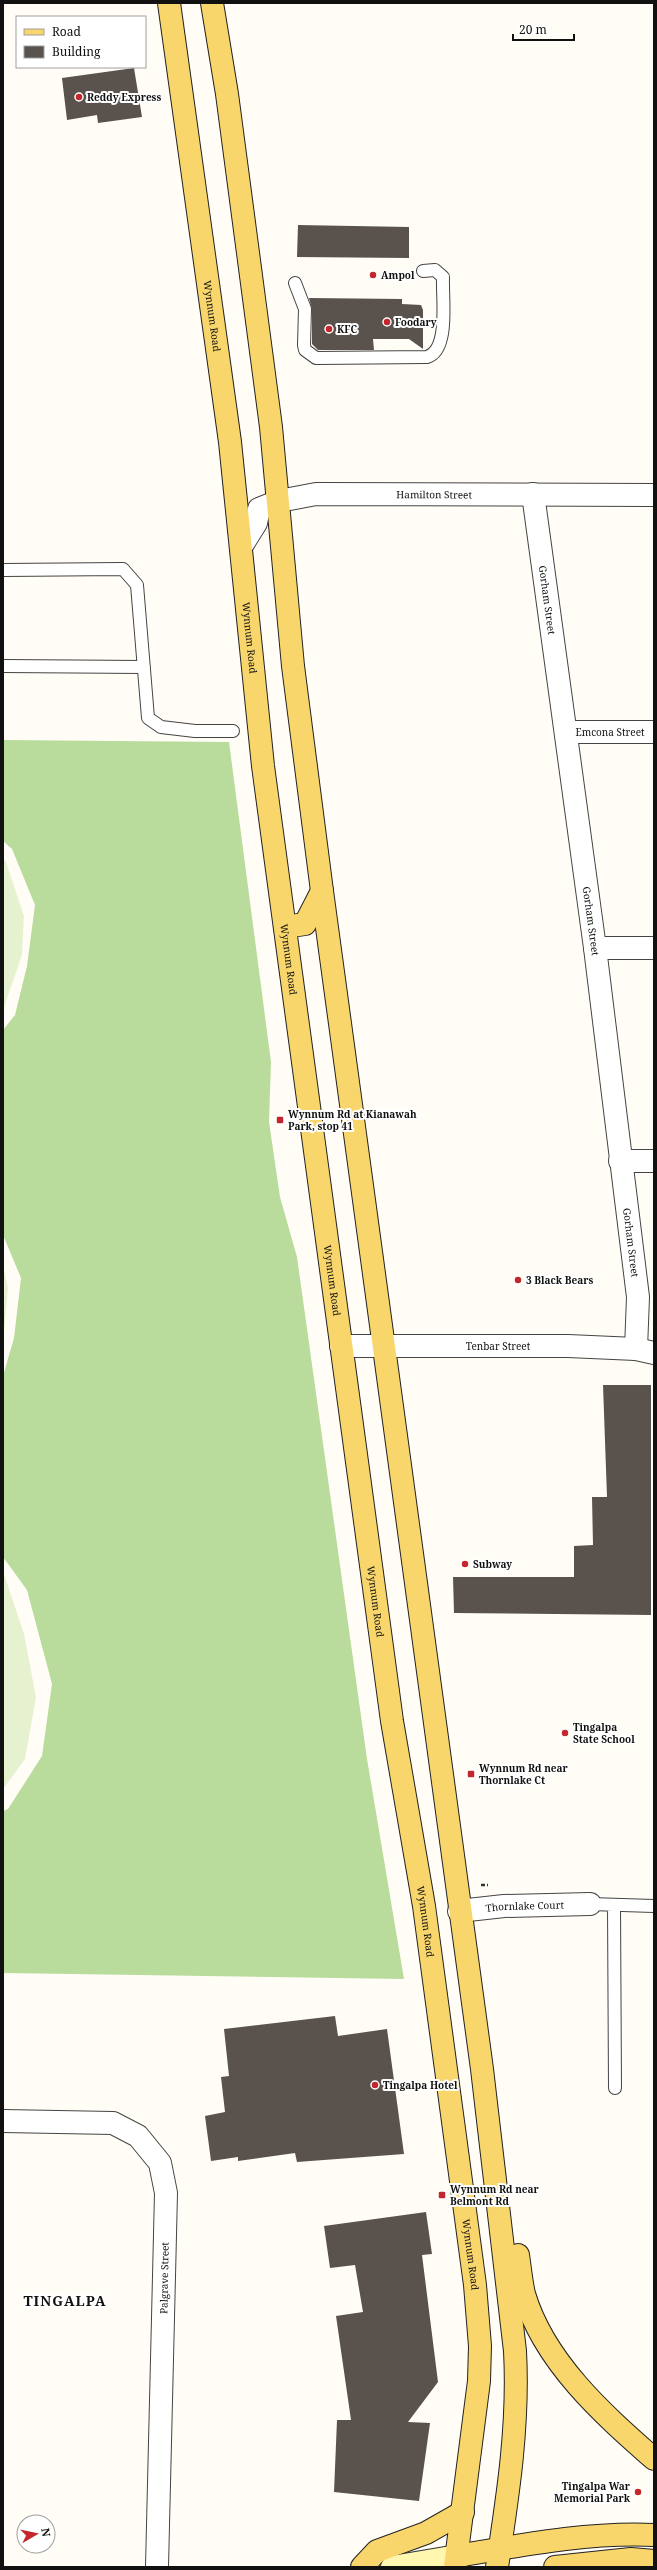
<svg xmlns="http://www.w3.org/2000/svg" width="657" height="2570" font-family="'Noto Serif',serif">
  <rect width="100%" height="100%" fill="#fffdf5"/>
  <path fill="#b9dc9c" d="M3 740 229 742 271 1062 269 1122 280 1197 297 1257 367 1759 404 1979 3 1973V1811L8 1809 42 1756 52 1684 27 1590 3 1557V1376L14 1338 21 1278 3 1235V1030L15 1015 27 966 35 905 12 849 3 841Z"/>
  <path fill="#e6f2cf" d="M3 858 6 862 24 916 22 955 3 1010Z
    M3 1265 8 1288 3 1342Z
    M3 1571 24 1634 36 1697 25 1759 3 1789Z"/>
  <path fill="#5a524d" d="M134 68 142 117 98 123 97 115 67 120 62 78Z
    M298 225 409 227V258L297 257Z
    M309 298 402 299V304L421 305 423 310V349L409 339H373L374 350H318L312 344V309Z
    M603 1385H651V1615L454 1613 453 1577H574V1546L593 1545 592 1497H607Z
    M335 2016 338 2036 387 2029 404 2154 297 2162 295 2153 238 2161V2157L211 2161 205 2116 225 2112 221 2077 229 2076 224 2029Z
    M426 2212 432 2254 422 2255 438 2382 408 2422 430 2423 419 2501 334 2492 337 2420H351L336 2316 363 2312 355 2265 330 2268 324 2226Z"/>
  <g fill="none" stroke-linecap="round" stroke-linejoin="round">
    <defs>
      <path id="lane" d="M295 283 305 309 304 345 305 350 316 358 427 357C450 350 442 298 443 277L435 270 423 271
        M3 570 123 569 137 585 148 718 161 727 195 731H233
        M3 666 144 667
        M590 1904 654 1906
        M614 1905 615 2088"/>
      <g id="street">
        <path id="s1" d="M533 494 595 948 638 1297 636 1349"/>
        <path id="s2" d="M241 547 256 523 259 509 279 501 316 494 654 495"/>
        <path id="s3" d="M566 732H654"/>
        <path d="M595 948H654"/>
        <path d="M620 1161H654"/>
        <path id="s4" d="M341 1346H568L636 1349 654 1353"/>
        <path id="s5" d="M459 1911 504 1906 590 1904"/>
        <path d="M3 2121 113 2123 138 2136 160 2163 166 2193 157 2567"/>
      </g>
      <path id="secondary" d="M392 2567 457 2556"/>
      <g id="primary">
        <path id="s6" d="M169 3 230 442 263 766 392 1721 424 1906 475 2285 480 2346 479 2381 455 2567"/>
        <path d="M212 3 227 94 271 427 293 666 322 891 482 2069 515 2351C519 2424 508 2495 497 2567"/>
        <path d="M285 927 305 924 322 891"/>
        <path d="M518 2255C520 2268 521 2281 524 2294 544 2362 603 2414 654 2459"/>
        <path d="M457 2556C522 2545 588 2532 654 2535"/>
        <path d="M362 2567 377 2551 426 2533 463 2512"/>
        <path d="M555 2567 631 2559 654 2561"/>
      </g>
    </defs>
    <use href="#lane" stroke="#444" stroke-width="14"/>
    <use href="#street" stroke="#444" stroke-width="24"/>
    <use href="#secondary" stroke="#333" stroke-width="24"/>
    <use href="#primary" stroke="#222" stroke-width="24"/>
    <path stroke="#333" stroke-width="2.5" stroke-dasharray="4 2" stroke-linecap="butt" d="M481 1885H488"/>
    <use href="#lane" stroke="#fff" stroke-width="12"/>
    <use href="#street" stroke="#fff" stroke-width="22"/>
    <use href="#secondary" stroke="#fff6b0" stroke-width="22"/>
    <use href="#primary" stroke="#f9d66b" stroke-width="22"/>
  </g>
  <g fill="#c4262e" stroke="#fff" stroke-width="1.5">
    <circle cx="79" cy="97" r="4"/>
    <circle cx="373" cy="275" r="4"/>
    <circle cx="387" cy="322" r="4"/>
    <circle cx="329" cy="329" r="4"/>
    <rect x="276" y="1116" width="8" height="8" rx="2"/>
    <circle cx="518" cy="1280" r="4"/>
    <circle cx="465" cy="1564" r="4"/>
    <circle cx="565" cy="1733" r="4"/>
    <rect x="467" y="1770" width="8" height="8" rx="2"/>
    <circle cx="375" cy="2085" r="4"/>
    <rect x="438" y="2191" width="8" height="8" rx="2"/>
    <circle cx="638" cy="2492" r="4"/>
  </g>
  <g text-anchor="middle" stroke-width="4" stroke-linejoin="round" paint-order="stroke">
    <g font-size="10" font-weight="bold" fill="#111" stroke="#fff" text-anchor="start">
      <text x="87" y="101">Reddy Express</text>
      <text x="381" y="279">Ampol</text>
      <text x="395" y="326">Foodary</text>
      <text x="337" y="333">KFC</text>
      <text x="288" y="1118">Wynnum Rd at Kianawah<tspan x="288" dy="12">Park, stop 41</tspan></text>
      <text x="526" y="1284">3 Black Bears</text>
      <text x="473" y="1568">Subway</text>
      <text x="573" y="1731">Tingalpa<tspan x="573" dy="12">State School</tspan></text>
      <text x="479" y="1772">Wynnum Rd near<tspan x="479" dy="12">Thornlake Ct</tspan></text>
      <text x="383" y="2089">Tingalpa Hotel</text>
      <text x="450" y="2193">Wynnum Rd near<tspan x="450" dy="12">Belmont Rd</tspan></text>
      <text x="630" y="2490" text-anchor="end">Tingalpa War<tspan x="630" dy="12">Memorial Park</tspan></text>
    </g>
    <g font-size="10" fill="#111" stroke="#fff">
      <text dy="4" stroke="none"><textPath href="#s6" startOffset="316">Wynnum Road</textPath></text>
      <text dy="4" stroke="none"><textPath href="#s2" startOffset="220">Hamilton Street</textPath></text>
      <text dy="4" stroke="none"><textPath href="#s1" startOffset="107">Gorham Street</textPath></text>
      <text dy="4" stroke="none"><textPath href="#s6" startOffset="640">Wynnum Road</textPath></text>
      <text dy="4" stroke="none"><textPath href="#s3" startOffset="44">Emcona Street</textPath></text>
      <text dy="4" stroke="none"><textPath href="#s1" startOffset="431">Gorham Street</textPath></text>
      <text dy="4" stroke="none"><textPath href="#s6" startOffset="964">Wynnum Road</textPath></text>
      <text dy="4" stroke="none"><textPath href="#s1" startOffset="755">Gorham Street</textPath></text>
      <text dy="4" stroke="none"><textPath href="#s6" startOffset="1288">Wynnum Road</textPath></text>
      <text dy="4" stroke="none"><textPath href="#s4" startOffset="157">Tenbar Street</textPath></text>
      <text dy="4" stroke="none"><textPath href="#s6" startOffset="1612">Wynnum Road</textPath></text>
      <text dy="4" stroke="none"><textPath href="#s5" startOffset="66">Thornlake Court</textPath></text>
      <text dy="4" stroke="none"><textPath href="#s6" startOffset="1936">Wynnum Road</textPath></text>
      <text dy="4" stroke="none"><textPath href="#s6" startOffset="2272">Wynnum Road</textPath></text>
      <text transform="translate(164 2278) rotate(-89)" y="4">Palgrave Street</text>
    </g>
    <g font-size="14" font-weight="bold" letter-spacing="1" fill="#111" stroke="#fff">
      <text x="65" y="2306">TINGALPA</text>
    </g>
  </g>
  <rect width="657" height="2570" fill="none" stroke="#111111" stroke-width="8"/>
  <rect x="16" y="16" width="130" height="52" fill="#ffffff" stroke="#a0a0a0"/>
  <rect x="24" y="29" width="20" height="6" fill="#f9d66b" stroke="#a0a0a0"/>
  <text x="52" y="36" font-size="12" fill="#111111">Road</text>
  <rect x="24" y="46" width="20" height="12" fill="#5a524d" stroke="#a0a0a0"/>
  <text x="52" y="56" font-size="12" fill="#111111">Building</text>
  <g transform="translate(36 2534) rotate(81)"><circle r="19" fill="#ffffff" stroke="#a0a0a0"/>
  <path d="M0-3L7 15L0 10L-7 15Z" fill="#c4262e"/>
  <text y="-6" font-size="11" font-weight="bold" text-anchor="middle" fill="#111111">N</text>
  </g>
  <path d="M513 34v6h61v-6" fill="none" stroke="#111111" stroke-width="2"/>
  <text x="519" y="34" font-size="12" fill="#111111" stroke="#ffffff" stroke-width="3" paint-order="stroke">20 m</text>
</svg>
